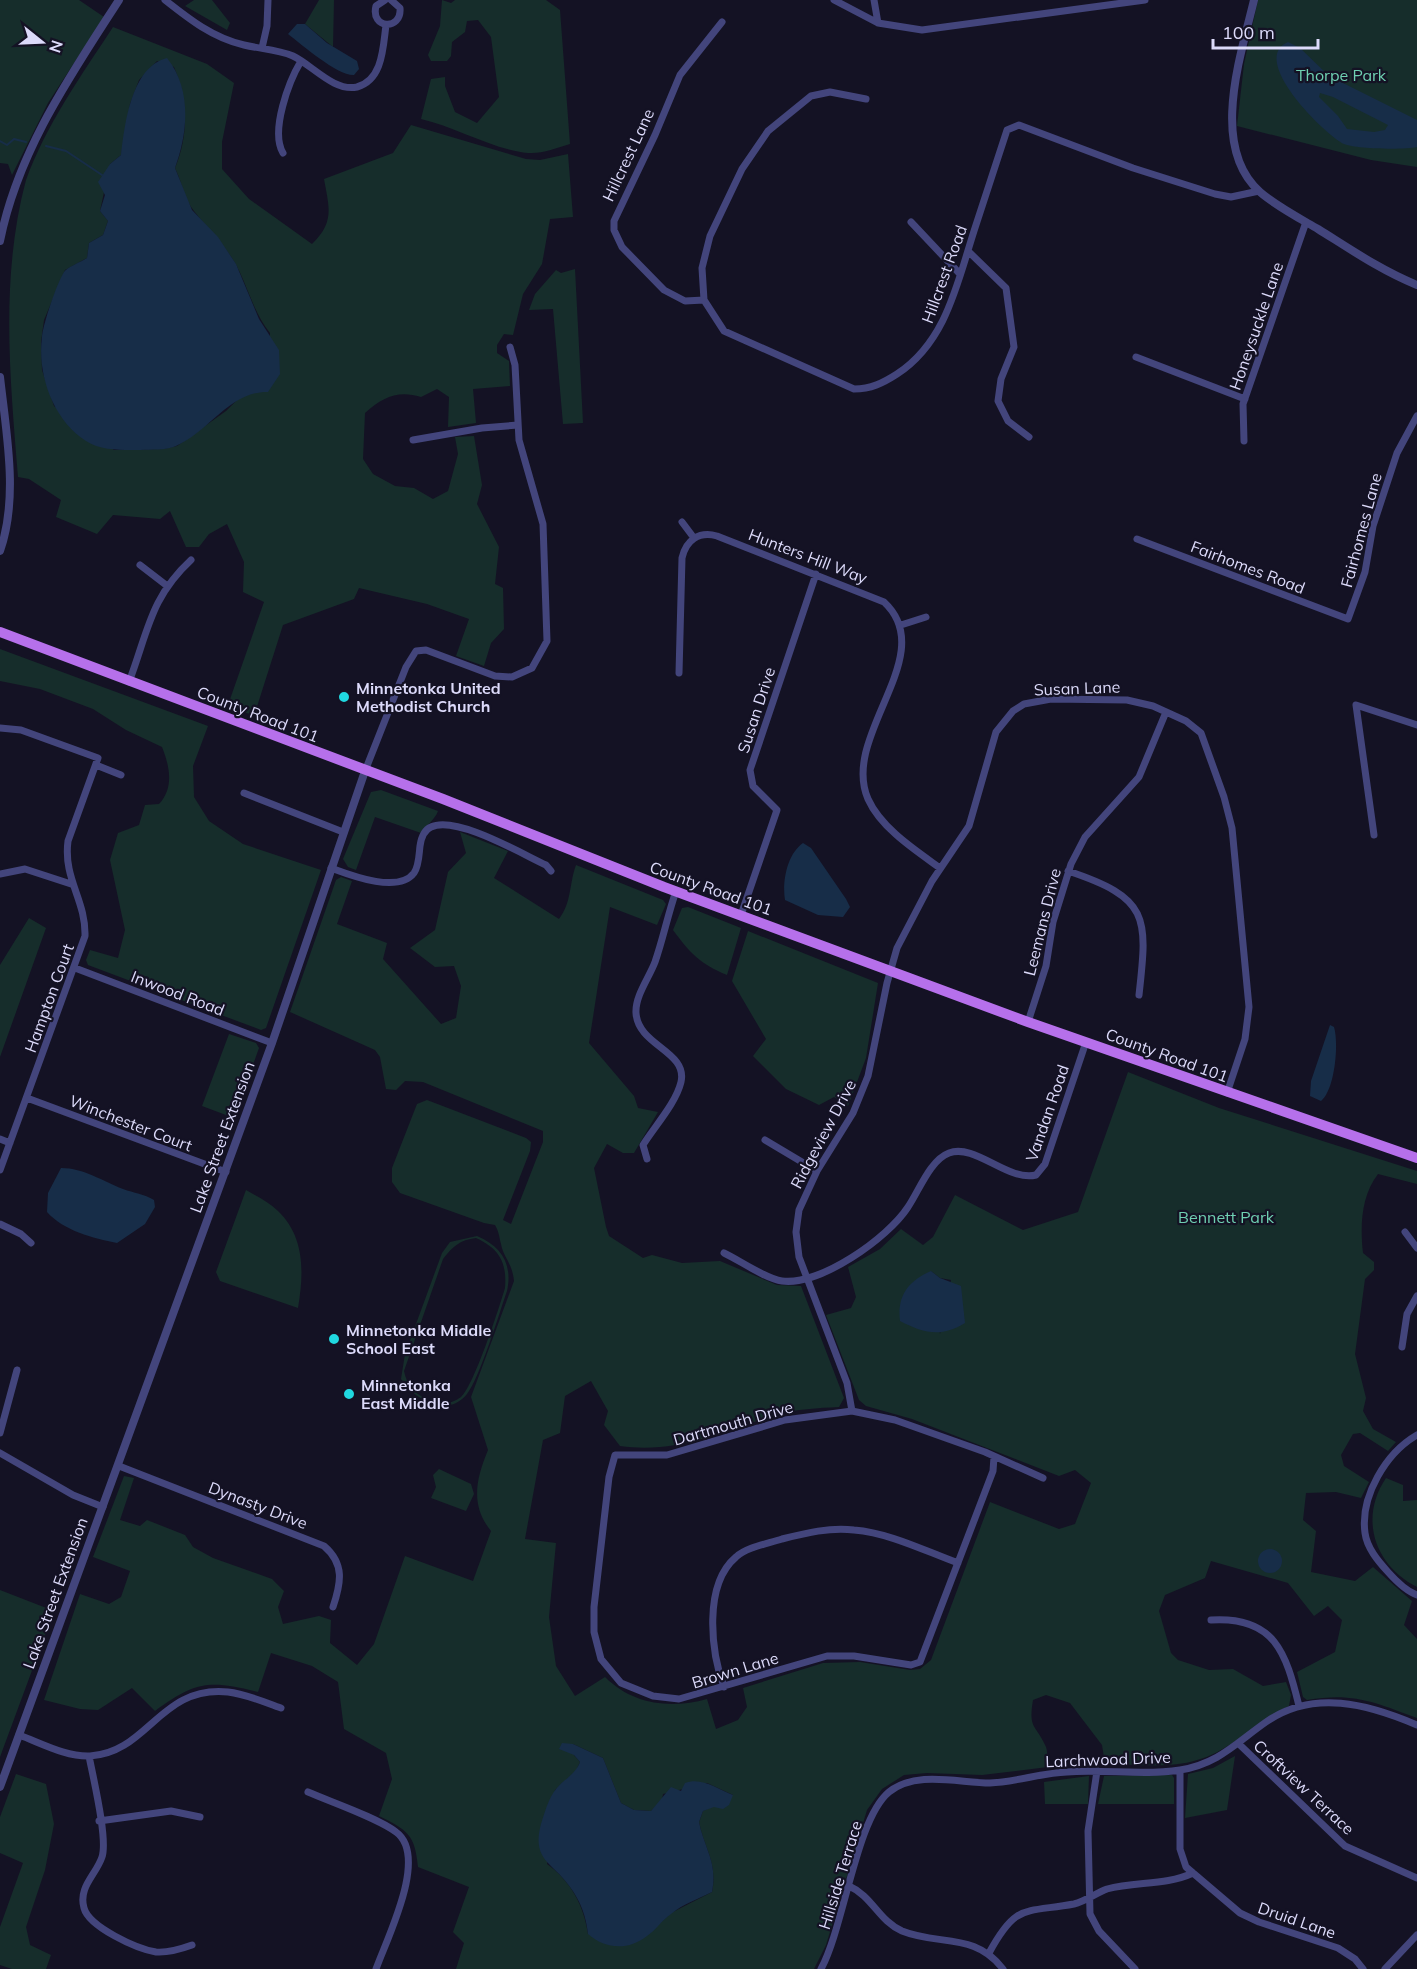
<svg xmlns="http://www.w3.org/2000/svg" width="1417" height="1969" font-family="Mulish,sans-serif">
  <rect width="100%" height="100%" fill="#141224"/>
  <path fill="#162d2b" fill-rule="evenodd" d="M0 0H79L104 17 48 103 12 175 8 164 0 163Z
    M194 0H212L230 23 227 30 185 6Z
    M319 0H334L333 47 305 24Z
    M442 0 451 3 455 0H546L560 10 570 144C556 148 542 154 528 153 494 150 456 127 421 119L431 79 445 77V86L455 112 477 123 499 97 491 37 478 20 467 21 465 32 452 42 451 56 447 61H431L428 55 440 26Z
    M1258 0H1417V167L1371 160 1237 126 1244 64Z
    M113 27 207 64 234 83 222 142V169L249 199 312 244C335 222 329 207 324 179L393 153 411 125 526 159 540 160 568 154 573 217 550 219 542 264 523 294 513 335 504 334 497 345V353L509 361 510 386 473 389 476 423 448 427 449 397 437 389 421 397C398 390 383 397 365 413L363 459 373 474 395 486 414 488 433 499 448 491 458 454 455 437 474 436 482 485 477 504 499 547 495 584 503 588 504 629 491 643 484 666 456 656 469 619 427 604 359 588 354 599 283 625 254 716 228 705 264 602 243 592 244 562 227 524 209 534 199 547H186L170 511 160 519 113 515 97 534 56 517 61 500 29 479 18 477C10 378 0 277 26 180 46 125 81 76 113 27ZM157 61 174 67C188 100 189 134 175 168 182 182 184 199 194 211 208 229 223 243 235 263 248 286 253 312 270 333L268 392 253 391 239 398 226 411 177 446 163 449 114 450 54 406 42 370 41 342 44 320 65 270 87 258 89 243 103 235 108 221 100 211 110 164 121 155 130 104 139 80Z
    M575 269 583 423 563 424 553 309 529 310 535 294 556 270 561 273Z
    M0 649 208 726 193 766 194 797 209 821 243 844 321 870 266 1028 261 1030 88 965 86 960 90 950 118 958 125 930 110 860 118 833 139 825 145 805 159 804C174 788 170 767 162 747L126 730 93 709 40 689 0 681Z
    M381 790 438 811C435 820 426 825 421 833L375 817 356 870 348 867 343 859 371 792Z
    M460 832 508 851 494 878 559 919C572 902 569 884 576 865L663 900 666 904 657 925 610 907 589 1043 634 1096 638 1108 658 1112 634 1153H623L607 1144 594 1168 606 1227 609 1236 643 1258 652 1255 682 1263 720 1261 777 1285 801 1286 844 1398 839 1407C818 1408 796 1409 776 1415 721 1431 679 1454 620 1446L604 1425 608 1411 591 1381 565 1396 560 1433 543 1440 525 1539 556 1543 549 1617 556 1666 575 1696 605 1677C633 1705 671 1709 707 1699L716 1729 738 1720 747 1707 743 1688 823 1663 860 1662 910 1670 920 1669 931 1660 990 1502 1059 1529 1075 1524 1091 1483 1075 1470 1059 1476 912 1419 866 1406 859 1400 826 1315 851 1308 856 1297 848 1267 880 1249 901 1229 923 1245 933 1237 955 1195 1023 1230 1078 1212 1128 1072 1219 1108 1417 1171V1184L1378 1174C1361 1196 1360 1226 1363 1253L1374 1262V1270L1365 1279 1355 1354 1366 1398 1363 1411 1373 1429 1396 1442 1388 1451 1360 1433 1353 1434 1341 1455 1344 1466 1369 1482 1361 1498 1336 1492 1306 1493 1303 1520 1316 1531 1311 1572 1355 1581 1373 1567 1412 1601 1404 1625 1417 1639V1718C1374 1702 1353 1692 1307 1700L1303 1697 1297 1672 1335 1652 1342 1620 1328 1606 1314 1616 1288 1583 1211 1561 1205 1578 1165 1595 1159 1611 1171 1653 1178 1660 1209 1670 1233 1669 1263 1686 1286 1682 1291 1695 1289 1706C1257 1721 1231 1751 1197 1760 1169 1769 1134 1764 1105 1764L1102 1745 1070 1703 1046 1695 1033 1700C1028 1730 1036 1724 1046 1747 1048 1753 1047 1761 1048 1767L982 1775 927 1773 904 1775 882 1789 867 1810 826 1945 814 1969H456L464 1943 453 1932 469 1887 418 1867C415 1834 407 1830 379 1816L392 1779 386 1753 344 1729 338 1682 312 1666 271 1653 258 1692C209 1680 196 1681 155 1711L132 1688 98 1710 80 1709 44 1700 80 1594 109 1604 121 1597 130 1571 93 1557 124 1476 134 1478 120 1520 140 1526 147 1520 185 1535 193 1547 213 1558 272 1579 284 1591 278 1607 283 1624 319 1616 331 1620 330 1643 357 1665 374 1644 405 1556 473 1581 491 1531C470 1505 476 1479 488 1450L471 1397 514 1281C512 1262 504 1259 501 1244 499 1236 499 1232 495 1225L484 1223 400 1193 392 1182V1168L417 1104 427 1100 526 1138 531 1142 530 1151 503 1220 511 1224 543 1142V1131L423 1082 405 1081 396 1090 386 1089 380 1057 375 1050 290 1012 336 880 341 877 352 881 337 924 387 943 383 959 441 1024 456 1018 461 986 454 966 435 967 410 948 435 930 448 872 466 853ZM931 1271 940 1278 951 1280 940 1334ZM573 1744 603 1758 621 1803 634 1810 651 1811 662 1800 663 1794 707 1783 733 1795 703 1811 699 1822C704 1848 718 1863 712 1892L671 1913 659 1924 588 1934C584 1906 571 1881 547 1864L555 1790 576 1771 580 1762 574 1755Z
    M688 907 741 928 727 975C700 964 690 953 673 930L682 908Z
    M29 918 46 928 0 1057V965Z
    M748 931 878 983 866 1058 848 1106 834 1097 819 1105 786 1089 753 1056 766 1039 732 981Z
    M229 1034 256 1043 259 1048 234 1118 202 1106Z
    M246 1190C256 1196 269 1202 278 1211 305 1237 304 1273 298 1308L220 1281 216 1272Z
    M477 1236C501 1246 513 1264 507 1291 499 1314 480 1377 467 1394 447 1419 414 1399 401 1379L405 1354 442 1253 450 1242ZM476 1238C500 1249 507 1263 505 1288 499 1308 474 1386 461 1397 451 1405 437 1405 426 1399 413 1392 407 1385 404 1371L443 1259C453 1246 460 1240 476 1238Z
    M439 1469 471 1484 474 1494 466 1511 431 1498 436 1487 433 1475Z
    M1386 1478 1403 1485V1501L1417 1500V1587C1374 1565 1359 1518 1386 1478Z
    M0 1590 54 1611 0 1757Z
    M1235 1756 1227 1810 1185 1818 1188 1774 1213 1768Z
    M16 1774 46 1784 54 1824 45 1870 26 1927 30 1945 51 1955 46 1969H12L0 1965V1927L23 1863 0 1853V1817Z
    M1172 1775 1174 1778V1804H1098L1104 1776Z
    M1089 1776 1088 1804H1045L1044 1782Z"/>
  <path fill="#172d48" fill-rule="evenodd" d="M297 24H305L327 43 357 61 359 69 354 75C338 76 302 45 288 34Z
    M1288 42 1300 48 1329 76 1417 120V147C1404 150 1355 149 1344 144 1324 134 1248 59 1288 42ZM1320 93 1333 97 1388 125 1385 130 1374 132 1347 129 1338 116 1319 97Z
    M167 58C192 89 188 133 175 168L192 210 218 237 236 264 259 319 279 350 280 374 268 392C230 391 209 432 176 446 165 451 151 449 140 450 123 450 101 451 86 441 53 420 37 374 42 337 43 324 57 283 64 272 67 267 81 262 87 258L89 243 103 235 108 221 100 211 105 195 98 182 110 164 121 155C125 124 131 67 167 58Z
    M803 843 811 848 846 899 850 907 843 917 818 915 785 900C782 882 787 854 803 843Z
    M1330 1025 1334 1027C1339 1043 1335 1090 1321 1101L1310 1096 1311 1081Z
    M61 1168C84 1168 102 1181 123 1189 134 1193 144 1194 154 1200L155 1207 145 1224 117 1243C93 1238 64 1231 47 1212L48 1193Z
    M931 1271 940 1278 961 1286 965 1323C941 1338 923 1333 900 1321 897 1296 908 1281 931 1271Z
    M1258 1561a12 12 0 1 1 24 0a12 12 0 1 1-24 0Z
    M562 1743 573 1744 603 1758 621 1803 634 1810 651 1811 671 1787 681 1791 685 1783C702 1777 717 1789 733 1795L729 1805 723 1809 714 1807 703 1811 699 1822C704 1848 718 1862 712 1892 698 1899 683 1904 671 1914 662 1920 656 1930 647 1936 628 1951 605 1949 588 1934 586 1916 581 1902 570 1887 554 1863 531 1861 541 1824 544 1814 549 1797 556 1789 564 1779 575 1775 580 1762L574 1755 559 1749Z"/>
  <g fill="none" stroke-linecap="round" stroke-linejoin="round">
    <path stroke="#172d48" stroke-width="2" d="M0 141 7 145 14 139 26 142
      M46 146 66 151 102 175"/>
    <path stroke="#43457c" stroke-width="7" d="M165 0C189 19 213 38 244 45 260 49 277 49 293 56 312 65 334 92 357 87 383 80 383 47 386 25
      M385 0 376 6C370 29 402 31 400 8L391 0
      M834 0 878 23 922 30 1145 0
      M874 0 878 23
      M262 48 267 26 268 0
      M866 99 830 92 811 96 768 131 742 169 710 236 702 268 704 300 724 331 854 389C871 389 883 383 897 374 946 342 957 284 974 231 985 198 996 164 1007 130L1019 125 1133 168 1215 194 1231 197 1259 191
      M283 153C270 131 289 81 301 61
      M911 222 960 274
      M968 251 1006 288 1014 347 1001 379 998 401 1008 421 1029 437
      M704 300 685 301 664 290 622 247 614 230V221L655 135 680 75 722 22
      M1136 357 1245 399
      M413 440 482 428 518 425
      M1244 441 1243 404 1306 222
      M682 522 694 538
      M1137 539 1348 619 1365 572 1373 526 1397 453 1417 416
      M140 565 166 585
      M901 625 926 617
      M679 673 682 558C686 540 699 531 717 536L884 602C941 655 840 735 868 799 881 828 915 850 940 868
      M129 682C148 632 150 598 191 560
      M0 728 21 730 98 758 68 841C63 879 86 900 85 936L0 1170
      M96 765 121 775
      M365 771 406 667 416 651 426 650 495 676 512 677 532 668 547 641 543 524 519 440 515 365 510 347
      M244 793 343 832
      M1374 835 1356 705 1417 725
      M331 868C350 875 398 894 414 873 419 866 419 854 420 846 421 839 424 830 431 827 456 815 522 854 546 865L551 871
      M1068 871C1149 898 1148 916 1139 995
      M0 874 25 869 71 884
      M741 915 777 810 753 786 750 770 816 574
      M75 968 272 1043
      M1028 1022 1046 966 1053 922 1071 864 1085 837 1139 777 1166 712
      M27 1098 226 1172
      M0 1139 10 1143
      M765 1140 817 1171
      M647 1159 643 1145C655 1126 676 1103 681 1082 688 1051 638 1046 636 1013 635 996 649 978 655 962 663 939 668 914 676 891
      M0 1224 21 1234 31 1243
      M1405 1232 1417 1248
      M724 1253C739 1260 766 1279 782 1281 820 1286 888 1238 908 1207 919 1191 930 1160 949 1153 975 1143 1008 1182 1036 1175L1045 1164 1086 1042
      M1402 1347 1407 1314 1417 1296
      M852 1411 847 1383 799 1257 796 1232 799 1210 817 1171 853 1113 868 1076 887 983 897 948 932 881 969 826 996 732 1013 711 1024 704 1051 699 1127 700 1153 706 1186 721 1201 733 1224 797 1232 828 1249 1007 1245 1039 1227 1093
      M0 1433 17 1370
      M1417 1435C1386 1453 1360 1496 1365 1533 1367 1548 1378 1561 1388 1572 1396 1581 1406 1591 1417 1595
      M0 1453 73 1495 103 1507
      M994 1457 993 1471 920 1662 911 1665 854 1656H827L679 1699 653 1696 621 1683 601 1659 594 1632V1607L609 1477 615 1455H667L785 1420 852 1411 895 1420 985 1452 1043 1478
      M119 1466 324 1546C345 1564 341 1583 333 1607
      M1211 1620C1275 1616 1286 1653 1299 1706
      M724 1687C711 1652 703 1585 736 1557 747 1547 767 1544 782 1539 806 1533 830 1527 854 1530 890 1533 925 1551 958 1563
      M19 1735C41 1743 66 1757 90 1756 148 1753 160 1685 228 1692 246 1694 264 1702 281 1708
      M1240 1745 1345 1846 1417 1878
      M89 1756C93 1777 108 1839 102 1857 96 1875 78 1887 84 1908 89 1927 137 1949 156 1952 169 1953 181 1949 192 1945
      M1180 1770V1849L1186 1867 1240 1913 1259 1922 1338 1948 1355 1959 1363 1969
      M1097 1771 1088 1831 1090 1914 1099 1931 1135 1969
      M308 1792C331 1802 378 1818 396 1832 429 1856 387 1938 376 1969
      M99 1821 171 1811 200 1817
      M849 1886C872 1896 879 1921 902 1931 939 1946 975 1932 1003 1969
      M989 1953C1016 1903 1024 1913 1074 1904 1086 1901 1096 1893 1107 1889 1136 1881 1165 1886 1193 1873
      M821 1969C844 1927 856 1819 889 1792 916 1770 959 1783 990 1783 1016 1782 1041 1773 1067 1772 1104 1769 1144 1776 1180 1770 1218 1764 1236 1743 1266 1722 1313 1689 1368 1704 1417 1725
      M1385 1969 1417 1935"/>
    <path stroke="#43457c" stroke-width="8" d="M1254 0C1241 55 1209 147 1260 192 1276 206 1299 218 1318 229 1350 249 1382 271 1417 285
      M0 241C18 151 70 76 119 0
      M0 377C6 432 19 497 0 551
      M0 1787 272 1043 365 771"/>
    <path stroke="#b670eb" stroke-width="10" d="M0 632 443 799 664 887 1028 1022 1417 1158"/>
  </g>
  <g fill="#20d8e0" stroke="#141224" stroke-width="2">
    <circle cx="344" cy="697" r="6"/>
    <circle cx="334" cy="1339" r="6"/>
    <circle cx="349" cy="1394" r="6"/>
  </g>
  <g text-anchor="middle" stroke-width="4.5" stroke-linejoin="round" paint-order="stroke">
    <g font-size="16" fill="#6fd0b2" stroke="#141224">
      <text x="1341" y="81">Thorpe Park</text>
      <text x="1226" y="1223">Bennett Park</text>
    </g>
    <g font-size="16" fill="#dcdafa" stroke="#141224">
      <text transform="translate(628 155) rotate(-65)" y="6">Hillcrest Lane</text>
      <text transform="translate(944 274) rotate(-70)" y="6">Hillcrest Road</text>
      <text transform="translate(1256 326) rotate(-71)" y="6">Honeysuckle Lane</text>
      <text transform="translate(1361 530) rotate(-75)" y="6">Fairhomes Lane</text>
      <text transform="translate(808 556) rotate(21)" y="6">Hunters Hill Way</text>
      <text transform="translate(1248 567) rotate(21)" y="6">Fairhomes Road</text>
      <text transform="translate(1077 688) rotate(-2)" y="6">Susan Lane</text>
      <text transform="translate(756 710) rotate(-72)" y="6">Susan Drive</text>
      <text transform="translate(258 714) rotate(21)" y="6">County Road 101</text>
      <text transform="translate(711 888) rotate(20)" y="6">County Road 101</text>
      <text transform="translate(1042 922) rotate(-76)" y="6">Leemans Drive</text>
      <text transform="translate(178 993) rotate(21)" y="6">Inwood Road</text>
      <text transform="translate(49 998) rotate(-70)" y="6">Hampton Court</text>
      <text transform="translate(1167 1055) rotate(20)" y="6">County Road 101</text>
      <text transform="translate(1047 1113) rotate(-71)" y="6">Vandan Road</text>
      <text transform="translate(131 1123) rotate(21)" y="6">Winchester Court</text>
      <text transform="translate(823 1134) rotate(-62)" y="6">Ridgeview Drive</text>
      <text transform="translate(222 1137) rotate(-70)" y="6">Lake Street Extension</text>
      <text transform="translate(733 1423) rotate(-16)" y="6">Dartmouth Drive</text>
      <text transform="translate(258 1505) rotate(21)" y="6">Dynasty Drive</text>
      <text transform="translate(55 1593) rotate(-70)" y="6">Lake Street Extension</text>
      <text transform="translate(735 1670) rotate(-17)" y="6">Brown Lane</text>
      <text transform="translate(1108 1759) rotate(-2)" y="6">Larchwood Drive</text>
      <text transform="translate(1304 1787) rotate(43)" y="6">Croftview Terrace</text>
      <text transform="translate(840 1875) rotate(-73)" y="6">Hillside Terrace</text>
      <text transform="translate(1297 1920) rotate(19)" y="6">Druid Lane</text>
    </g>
    <g font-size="16" font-weight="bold" fill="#dcdafa" stroke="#141224" text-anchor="start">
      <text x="356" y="694">Minnetonka United<tspan x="356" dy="18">Methodist Church</tspan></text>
      <text x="346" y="1336">Minnetonka Middle<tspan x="346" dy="18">School East</tspan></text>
      <text x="361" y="1391">Minnetonka<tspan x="361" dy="18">East Middle</tspan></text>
    </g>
  </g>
  <g transform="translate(42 42) rotate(108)" stroke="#141224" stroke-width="4.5" paint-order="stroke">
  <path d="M0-4.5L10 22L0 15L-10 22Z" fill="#dcdafa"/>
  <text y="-9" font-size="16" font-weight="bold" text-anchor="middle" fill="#dcdafa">N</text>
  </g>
  <path d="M1213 39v9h105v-9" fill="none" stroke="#dcdafa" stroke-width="3"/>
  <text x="1222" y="39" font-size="18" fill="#dcdafa" stroke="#141224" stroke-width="4.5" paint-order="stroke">100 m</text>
</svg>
